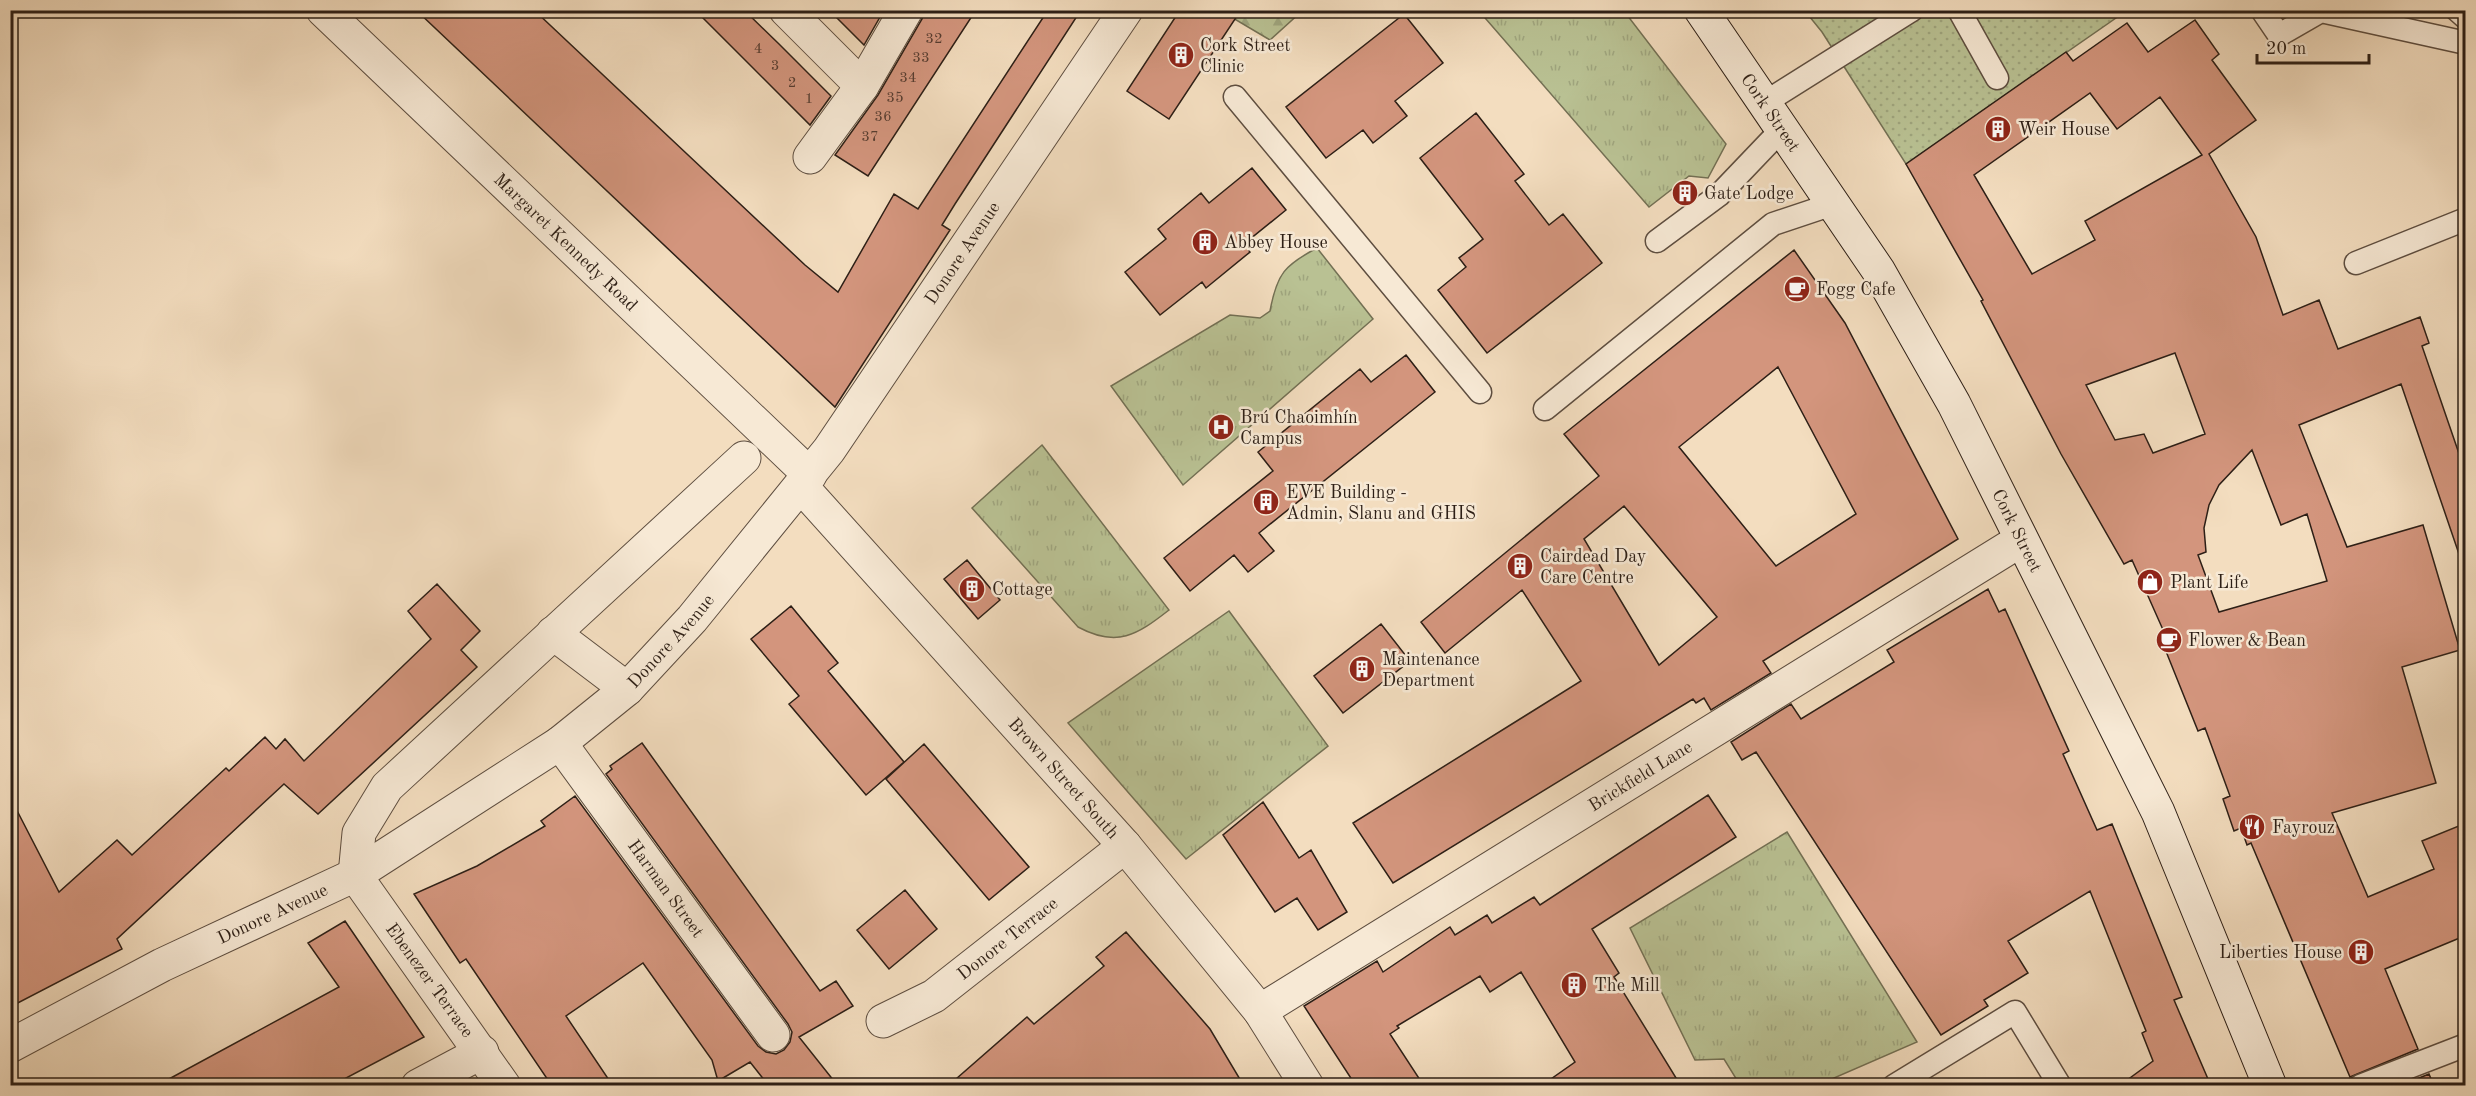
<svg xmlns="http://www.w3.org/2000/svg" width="2476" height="1096" font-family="'Old Standard TT',serif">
  <defs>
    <pattern id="grass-tufts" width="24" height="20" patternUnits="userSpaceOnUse" patternTransform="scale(1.5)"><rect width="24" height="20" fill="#b9c193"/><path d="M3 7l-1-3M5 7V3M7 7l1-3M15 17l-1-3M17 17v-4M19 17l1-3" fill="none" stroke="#9fa57e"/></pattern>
    <pattern id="forest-firs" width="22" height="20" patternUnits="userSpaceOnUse" patternTransform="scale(1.5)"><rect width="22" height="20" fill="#b9c193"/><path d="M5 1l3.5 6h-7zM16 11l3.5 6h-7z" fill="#9fa57e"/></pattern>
    <pattern id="park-dots" width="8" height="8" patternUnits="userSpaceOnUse" patternTransform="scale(1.5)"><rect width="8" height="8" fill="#b9c193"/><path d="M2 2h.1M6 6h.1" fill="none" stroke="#9fa57e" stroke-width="1.8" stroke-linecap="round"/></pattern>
  </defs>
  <rect width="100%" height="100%" fill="#f3ddbf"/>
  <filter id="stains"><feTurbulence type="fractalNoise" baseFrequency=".00333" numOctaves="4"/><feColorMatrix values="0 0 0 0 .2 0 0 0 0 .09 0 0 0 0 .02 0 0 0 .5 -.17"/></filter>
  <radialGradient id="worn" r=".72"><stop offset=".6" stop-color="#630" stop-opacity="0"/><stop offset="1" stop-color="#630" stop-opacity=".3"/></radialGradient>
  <path fill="url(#grass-tufts)" stroke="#737054" stroke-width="1.5" d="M1479 11H1624L1726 144 1708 178 1689 176 1649 207Z
    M1317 248 1373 319 1183 485 1111 386 1230 315 1260 318 1270 311C1277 273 1285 265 1317 248Z
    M1042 445 1169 610C1137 635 1117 648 1078 627L972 508Z
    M1229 611 1328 746 1186 859 1068 723Z
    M1787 832 1917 1042 1818 1085H1740L1724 1059 1695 1060 1630 928Z"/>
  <path fill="url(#forest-firs)" stroke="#737054" stroke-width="1.5" d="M1221 11H1302L1270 40Z"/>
  <path fill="url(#park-dots)" stroke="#737054" stroke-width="1.5" d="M1805 11H2126L1906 164 1822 32Z"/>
  <path fill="#d3957d" stroke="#2d1f16" stroke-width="1.5" fill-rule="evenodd" d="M416 10H534L805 265 838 292 894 194 918 209 1048 10H1081L955 204 942 225 950 230 835 407Z
    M695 10H744L779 44 831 96 810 125Z
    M829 10H884L864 45Z
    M925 10H976L868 176 835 155 878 95 922 19Z
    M1180 10H1241L1169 119 1127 91Z
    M1404 14 1443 63 1395 101 1407 116 1373 143 1363 130 1326 158 1286 107Z
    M2195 20 2219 54 2212 60 2256 120 2209 154 2256 237 2283 315 2319 300 2338 349 2420 317 2429 343 2422 346 2466 474V557H2460L2401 384 2299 425 2347 547 2423 525 2460 650 2402 667 2436 783 2332 813 2368 897 2434 869 2422 841 2466 823V944L2462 937 2385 969 2418 1049 2350 1077 2251 843 2247 845 2241 828 2234 831 2223 799 2230 796 2205 728 2198 731 2159 634 2164 632 2132 560 2124 564 2061 454 1981 301 1983 300 1906 164 2066 52 2073 61 2127 23 2148 52ZM2090 93 2117 129 2160 97 2202 155 2085 221 2095 240 2032 274 1974 175ZM2175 353 2205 434 2153 453 2144 434 2115 440 2086 385ZM2252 450 2281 525 2307 514 2327 581 2219 612 2198 555 2206 552 2204 528 2209 505 2219 485Z
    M1476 113 1524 174 1515 181 1549 225 1563 214 1602 263 1487 353 1438 290 1466 267 1459 258 1483 239 1420 158Z
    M1252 168 1286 210 1244 244 1250 252 1206 288 1202 282 1160 315 1125 272 1166 239 1158 229 1201 193 1209 203Z
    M1794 250 1845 323 1958 539 1763 661 1771 673 1711 710 1704 698 1696 703 1693 699 1393 883 1353 823 1581 681 1522 590 1445 653 1421 622 1599 476 1564 434ZM1778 367 1856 514 1776 566 1679 447ZM1624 506 1717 617 1659 665 1584 539Z
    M1406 355 1435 392 1259 533 1274 551 1248 572 1234 555 1190 591 1164 558 1273 471 1258 452 1360 369 1371 382Z
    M967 560 1000 600 978 619 944 579Z
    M437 584 480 631 461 650 477 667 318 814 284 784 117 939 122 949 10 1007V797L59 892 117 840 132 855 226 768 229 771 265 737 276 749 285 739 304 761 431 639 408 611Z
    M1988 589 1999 612 2005 609 2069 751 2063 754 2097 830 2112 824 2182 997 2174 1000 2211 1086H2119L2153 1061 2142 1033 2146 1031 2090 891 2008 941 2028 973 1984 1000 1988 1006 1941 1035 1756 752 1742 760 1731 742 1791 704 1801 719 1894 662 1887 650Z
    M791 606 838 663 828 671 904 762 866 795 789 704 799 696 751 639Z
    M1381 624 1410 661 1343 713 1314 676Z
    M642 743 820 991 836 981 853 1006 799 1037 838 1086H769L750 1062 718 1081 712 1060 643 963 566 1016 613 1086H552L466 959 460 963 414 894 477 866 545 826 541 821 575 796 758 1046 766 1052 776 1054 784 1050 790 1042 792 1032 788 1024 606 774 612 769 610 766Z
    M924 744 1029 867 989 900 886 779Z
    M1708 795 1736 837 1592 929 1619 973 1614 977 1681 1086H1541L1575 1062 1521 972 1490 992 1480 976 1397 1026 1399 1028 1390 1034 1424 1086H1356L1304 1006 1377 961 1383 972 1450 927 1455 935 1487 915 1492 923 1534 897 1540 905Z
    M1263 802 1299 858 1311 850 1347 912 1318 930 1297 898 1275 912 1223 835Z
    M905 890 937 929 889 969 857 930Z
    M345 921 424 1037 331 1086H156L339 987 308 943Z
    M1126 932 1210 1029 1244 1086H948L1027 1017 1034 1024 1104 966 1096 957Z
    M2429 1074 2434 1086H2399Z"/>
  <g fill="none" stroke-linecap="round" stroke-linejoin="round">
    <defs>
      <path id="service" d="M1959 10 1997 78
        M2262 10 2279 35 2321 11 2466 43
        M2457 10 2466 18
        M1235 97 1480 392
        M1764 103 1912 10
        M1657 241 1719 195 1782 129
        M2356 263 2466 219
        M1545 409 1773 224 1833 204
        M1894 1086 2015 1012 2060 1086
        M2360 1086 2466 1045"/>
      <g id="minor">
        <path id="s1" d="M323 10 810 475"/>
        <path d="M786 10 862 86"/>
        <path d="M810 157 862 86 906 10"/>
        <path id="s2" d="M801 486 1125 846 1260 1011 1307 1086"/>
        <path d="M553 633 627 689"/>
        <path id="s3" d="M560 743 773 1035"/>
        <path id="s4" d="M1260 1011 2021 540"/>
        <path id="s5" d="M883 1021 934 996 1125 846"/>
        <path d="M418 1086 482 1052"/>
        <path d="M504 1086 355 875 359 833 387 787 744 458"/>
      </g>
      <g id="tertiary">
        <path id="s6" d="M10 1046 162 965 355 875 560 743 627 689 692 619 829 450 1126 10"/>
      </g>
      <g id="secondary">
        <path id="s7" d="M1701 10 1878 270 1954 404 2158 812 2270 1086"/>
      </g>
    </defs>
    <use href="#service" stroke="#5e4e40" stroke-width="25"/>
    <use href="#minor" stroke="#5e4e40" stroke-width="35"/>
    <use href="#tertiary" stroke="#5e4e40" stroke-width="35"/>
    <use href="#secondary" stroke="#2d1f16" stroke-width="35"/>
    <use href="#service" stroke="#f7e9d5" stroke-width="22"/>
    <use href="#minor" stroke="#f7e9d5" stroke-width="33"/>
    <use href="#tertiary" stroke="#f7e9d5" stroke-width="33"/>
    <use href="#secondary" stroke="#f7e9d5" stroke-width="33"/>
  </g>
  <defs>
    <symbol id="building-disc" viewBox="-11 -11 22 22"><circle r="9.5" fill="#8f2418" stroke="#f7e9d5"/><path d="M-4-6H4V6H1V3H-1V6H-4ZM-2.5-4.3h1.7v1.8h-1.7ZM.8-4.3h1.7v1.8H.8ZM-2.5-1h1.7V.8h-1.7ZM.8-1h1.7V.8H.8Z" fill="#fff"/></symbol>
    <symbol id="cafe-disc" viewBox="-11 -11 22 22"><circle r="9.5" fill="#8f2418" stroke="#f7e9d5"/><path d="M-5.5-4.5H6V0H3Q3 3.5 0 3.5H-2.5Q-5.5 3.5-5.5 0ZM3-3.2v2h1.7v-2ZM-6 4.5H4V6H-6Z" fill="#fff"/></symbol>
    <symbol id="hospital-disc" viewBox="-11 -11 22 22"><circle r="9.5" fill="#8f2418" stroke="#f7e9d5"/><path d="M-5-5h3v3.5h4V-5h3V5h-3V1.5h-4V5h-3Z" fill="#fff"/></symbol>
    <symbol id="shop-disc" viewBox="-11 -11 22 22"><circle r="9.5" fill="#8f2418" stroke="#f7e9d5"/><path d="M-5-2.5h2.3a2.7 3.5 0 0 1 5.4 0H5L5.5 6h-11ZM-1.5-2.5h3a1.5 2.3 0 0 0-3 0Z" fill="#fff"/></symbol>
    <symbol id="restaurant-disc" viewBox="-11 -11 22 22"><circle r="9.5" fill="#8f2418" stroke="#f7e9d5"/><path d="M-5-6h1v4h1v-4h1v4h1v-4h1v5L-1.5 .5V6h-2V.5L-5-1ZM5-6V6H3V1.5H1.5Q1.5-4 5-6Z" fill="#fff"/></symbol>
  </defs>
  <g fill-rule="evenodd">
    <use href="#building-disc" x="1166" y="40" width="30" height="30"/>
    <use href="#building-disc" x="1983" y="114" width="30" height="30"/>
    <use href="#building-disc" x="1670" y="178" width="30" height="30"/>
    <use href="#building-disc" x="1190" y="227" width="30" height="30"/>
    <use href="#cafe-disc" x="1782" y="274" width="30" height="30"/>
    <use href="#hospital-disc" x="1206" y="412" width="30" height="30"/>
    <use href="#building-disc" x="1251" y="487" width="30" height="30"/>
    <use href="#building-disc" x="1505" y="551" width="30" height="30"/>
    <use href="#shop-disc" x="2135" y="567" width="30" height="30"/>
    <use href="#building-disc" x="957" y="574" width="30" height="30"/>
    <use href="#cafe-disc" x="2154" y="625" width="30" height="30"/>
    <use href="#building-disc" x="1347" y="654" width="30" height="30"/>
    <use href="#restaurant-disc" x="2237" y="812" width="30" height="30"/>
    <use href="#building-disc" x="2346" y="937" width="30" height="30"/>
    <use href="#building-disc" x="1559" y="970" width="30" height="30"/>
  </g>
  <g text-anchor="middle" stroke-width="5" stroke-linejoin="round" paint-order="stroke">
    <g font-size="15" fill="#563c30">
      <text x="934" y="43">32</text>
      <text x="758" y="53">4</text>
      <text x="921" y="62">33</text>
      <text x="775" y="70">3</text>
      <text x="908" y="82">34</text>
      <text x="792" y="87">2</text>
      <text x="895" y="102">35</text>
      <text x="809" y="103">1</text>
      <text x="883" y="121">36</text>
      <text x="870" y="141">37</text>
    </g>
    <g font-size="18" fill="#2d1f16" stroke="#f7e9d5" text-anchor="start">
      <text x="1200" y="51">Cork Street<tspan x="1200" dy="21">Clinic</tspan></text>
      <text x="2018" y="135">Weir House</text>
      <text x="1704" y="199">Gate Lodge</text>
      <text x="1224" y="248">Abbey House</text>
      <text x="1816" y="295">Fogg Cafe</text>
      <text x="1240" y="423">Brú Chaoimhín<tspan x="1240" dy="21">Campus</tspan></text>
      <text x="1286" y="498">EVE Building -<tspan x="1286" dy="21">Admin, Slanu and GHIS</tspan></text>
      <text x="1540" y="562">Cairdead Day<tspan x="1540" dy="21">Care Centre</tspan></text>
      <text x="2170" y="588">Plant Life</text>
      <text x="992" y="595">Cottage</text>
      <text x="2188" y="646">Flower &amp; Bean</text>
      <text x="1382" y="665">Maintenance<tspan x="1382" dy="21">Department</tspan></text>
      <text x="2272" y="833">Fayrouz</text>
      <text x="2342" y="958" text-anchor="end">Liberties House</text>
      <text x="1594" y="991">The Mill</text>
    </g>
    <g font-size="18" fill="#2d1f16" stroke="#f7e9d5">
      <text dy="6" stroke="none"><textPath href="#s7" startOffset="124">Cork Street</textPath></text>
      <text dy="6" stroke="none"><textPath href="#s1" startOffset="336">Margaret Kennedy Road</textPath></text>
      <text dy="6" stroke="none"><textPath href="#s6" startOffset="1266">Donore Avenue</textPath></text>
      <text dy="6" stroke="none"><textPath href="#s7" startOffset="610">Cork Street</textPath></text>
      <text dy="6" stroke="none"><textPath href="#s6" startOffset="780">Donore Avenue</textPath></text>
      <text dy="6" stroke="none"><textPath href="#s4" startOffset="447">Brickfield Lane</textPath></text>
      <text dy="6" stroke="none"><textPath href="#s2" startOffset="393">Brown Street South</textPath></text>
      <text dy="6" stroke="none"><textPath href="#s3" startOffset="180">Harman Street</textPath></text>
      <text dy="6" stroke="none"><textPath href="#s6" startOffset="294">Donore Avenue</textPath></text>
      <text dy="6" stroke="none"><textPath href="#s5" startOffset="150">Donore Terrace</textPath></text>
      <text transform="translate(430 980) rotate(54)" y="6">Ebenezer Terrace</text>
    </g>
  </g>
  <rect width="2476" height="1096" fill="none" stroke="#f3ddbf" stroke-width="36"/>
  <rect x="12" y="12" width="2452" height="1072" fill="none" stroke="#2d1f16" stroke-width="3"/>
  <rect x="18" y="18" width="2440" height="1060" fill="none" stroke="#2d1f16" stroke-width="1.5"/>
  <path d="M2257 54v9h112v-9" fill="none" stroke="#2d1f16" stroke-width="3"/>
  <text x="2266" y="54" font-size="18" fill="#2d1f16" stroke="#f7e9d5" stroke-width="4.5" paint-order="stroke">20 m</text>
  <rect width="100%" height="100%" filter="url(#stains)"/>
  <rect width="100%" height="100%" fill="url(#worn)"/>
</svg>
